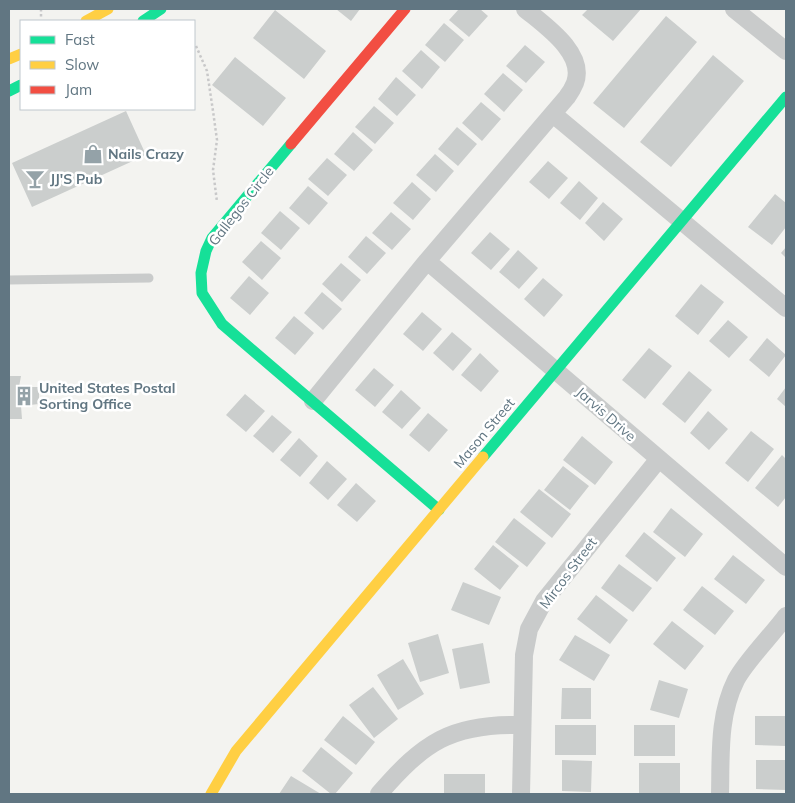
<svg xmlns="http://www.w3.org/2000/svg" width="795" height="803" font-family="Mulish,sans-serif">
  <rect width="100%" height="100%" fill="#f3f3f0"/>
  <path fill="#cbcecd" d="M336 9H360L351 21Z
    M459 9H480L488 16 469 37 449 20Z
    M588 9H641L613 41 582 15Z
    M275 10 326 51 304 79 253 38Z
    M666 16 697 42 624 128 593 103Z
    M444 23 464 40 445 62 425 45Z
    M525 45 545 62 526 83 506 66Z
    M421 50 440 67 422 89 402 71Z
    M713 55 744 81 671 167 640 142Z
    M235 57 286 98 263 126 212 85Z
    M503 73 523 90 504 112 484 94Z
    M396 77 416 95 397 116 378 99Z
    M481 102 501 119 482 141 462 123Z
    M374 106 394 123 375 144 355 127Z
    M126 111 146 155 32 207 12 163Z
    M457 127 477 144 458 166 438 149Z
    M353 132 373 150 354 171 334 154Z
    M435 154 454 171 436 192 416 175Z
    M327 158 347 175 328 196 308 179Z
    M548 161 568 178 549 199 529 182Z
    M579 181 598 198 580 220 560 203Z
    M412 182 431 199 413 220 393 203Z
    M308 186 328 203 309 225 289 208Z
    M775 194 786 203V227L772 245 748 227Z
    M603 202 623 219 604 241 585 223Z
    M280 211 300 228 281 250 261 233Z
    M391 212 411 229 392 250 372 233Z
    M490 232 510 249 491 270 471 253Z
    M366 236 386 253 367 274 348 257Z
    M261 241 281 258 262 280 242 262Z
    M786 247V258L781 253Z
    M518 250 538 268 519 289 499 272Z
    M341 263 361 280 342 302 322 284Z
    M249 276 269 293 250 315 230 298Z
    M543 278 563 295 544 317 524 299Z
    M701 284 724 302 698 335 675 316Z
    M322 292 342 309 323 330 304 313Z
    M422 312 442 329 423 351 403 334Z
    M294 316 314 333 295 355 275 338Z
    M728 320 748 337 729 358 709 341Z
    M452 332 472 349 453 371 433 353Z
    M767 338 786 355 769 377 749 360Z
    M649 348 672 366 645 399 622 380Z
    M480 353 499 371 481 392 461 375Z
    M374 368 394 385 375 407 355 390Z
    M689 371 712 390 685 423 662 404Z
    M9 376H21L19 387H39V404L21 406 22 419H9Z
    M786 387V407L777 399Z
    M401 390 421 408 402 429 382 412Z
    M245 394 265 411 246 432 226 415Z
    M708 411 728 429 709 450 690 433Z
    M428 413 448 430 429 452 409 435Z
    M272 415 292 432 273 453 253 436Z
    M751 431 774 449 748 482 725 463Z
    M582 436 613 462 595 485 563 460Z
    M299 438 318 456 300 477 280 460Z
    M782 455 786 459V497L778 507 755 488Z
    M327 461 347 479 328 500 309 483Z
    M563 466 589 486 570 510 544 490Z
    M356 483 376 501 357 522 337 505Z
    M539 489 571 514 552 538 520 512Z
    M671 508 703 534 685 557 653 532Z
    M514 518 546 543 527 567 495 542Z
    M644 532 676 558 657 582 625 556Z
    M493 545 519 566 500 590 474 569Z
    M733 555 765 580 746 604 714 579Z
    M619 564 652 588 633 612 601 588Z
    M463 582 501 597 489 625 451 610Z
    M702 586 734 611 715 635 683 610Z
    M596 595 628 620 610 644 577 619Z
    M672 621 704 646 685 670 653 644Z
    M438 634 449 673 420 682 408 643Z
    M575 635 610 655 594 681 559 660Z
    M483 643 490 683 460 689 452 649Z
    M403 659 424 694 398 710 377 675Z
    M659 680 688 689 679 718 650 710Z
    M373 687 398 719 374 738 349 705Z
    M562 688H591V719H561Z
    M343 716 375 742 356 765 324 740Z
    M755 716H786V746L755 745Z
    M555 725H596V755H555Z
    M634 725H675V756H634Z
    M321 747 353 773 335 794H331L302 771Z
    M562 760 592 761 591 792 562 791Z
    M756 760H786V790L756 789Z
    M639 763H680V794H639Z
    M444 774H485V794H444Z
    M291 776 321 794H279Z"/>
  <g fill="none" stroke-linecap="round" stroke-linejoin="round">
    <path stroke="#c8c8c9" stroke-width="2.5" stroke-dasharray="2.5 2.5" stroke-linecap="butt" d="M41 9V17
      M196 46 207 71 213 111 217 140 213 170 217 202"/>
    <path stroke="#c9cbcb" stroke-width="9" d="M9 280 149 278"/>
    <path stroke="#c9cbcb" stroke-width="18" d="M734 9 786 51
      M553 114 786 308
      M427 261 786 567
      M313 401 427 261 567 97C570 93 573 88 575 83 586 53 544 25 525 9
      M379 794C423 743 451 723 521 725
      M521 794 524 655 529 629 544 601 658 460
      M720 794C721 756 718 716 736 680 746 661 772 635 786 616"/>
    <path stroke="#16e098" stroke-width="11" d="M143 21 161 9
      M9 91 21 85
      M291 144 212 238 206 251 201 273 202 293 222 324 439 510
      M483 457 786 97"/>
    <path stroke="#ffcf43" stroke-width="11" d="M86 21 108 9
      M9 59 21 54
      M211 794 236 751 483 457"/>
    <path stroke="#f24e42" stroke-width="11" d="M291 144 405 9"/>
  </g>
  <defs>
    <symbol id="shop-bare" viewBox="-9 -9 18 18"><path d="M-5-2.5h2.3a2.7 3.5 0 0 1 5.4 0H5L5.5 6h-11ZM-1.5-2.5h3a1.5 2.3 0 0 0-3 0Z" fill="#94a2a8" stroke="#fff" stroke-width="2.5" paint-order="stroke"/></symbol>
    <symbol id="bar-bare" viewBox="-9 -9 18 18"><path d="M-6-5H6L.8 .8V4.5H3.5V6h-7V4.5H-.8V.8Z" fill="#94a2a8" stroke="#fff" stroke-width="2.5" paint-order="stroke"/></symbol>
    <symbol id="building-bare" viewBox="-9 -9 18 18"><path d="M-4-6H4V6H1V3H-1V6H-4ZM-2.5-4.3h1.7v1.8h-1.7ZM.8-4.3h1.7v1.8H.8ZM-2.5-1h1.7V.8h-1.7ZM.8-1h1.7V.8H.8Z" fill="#94a2a8" stroke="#fff" stroke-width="2.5" paint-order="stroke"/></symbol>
  </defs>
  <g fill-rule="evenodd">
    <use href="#shop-bare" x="79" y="140" width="28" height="28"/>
    <use href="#bar-bare" x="21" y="165" width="28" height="28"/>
    <use href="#building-bare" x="10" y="382" width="28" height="28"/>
  </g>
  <g text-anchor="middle" stroke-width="5" stroke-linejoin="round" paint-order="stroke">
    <g font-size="14" font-weight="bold" fill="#617682" stroke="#fff" text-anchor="start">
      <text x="108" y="159">Nails Crazy</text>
      <text x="50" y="184">JJ'S Pub</text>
      <text x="39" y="393">United States Postal<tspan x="39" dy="16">Sorting Office</tspan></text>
    </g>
    <g font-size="14" fill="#617682" stroke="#fff">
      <text transform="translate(241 206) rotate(-52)" y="5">Gallegos Circle</text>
      <text transform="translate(606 414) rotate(41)" y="5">Jarvis Drive</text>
      <text transform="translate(484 433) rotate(-50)" y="5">Mason Street</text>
      <text transform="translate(568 573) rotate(-53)" y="5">Mircos Street</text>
    </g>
  </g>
  <rect width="795" height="803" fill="none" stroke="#617682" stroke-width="20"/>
  <rect x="20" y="20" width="175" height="90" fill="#ffffff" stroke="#c0c8cd"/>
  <rect x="30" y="36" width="25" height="8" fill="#16e098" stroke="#c0c8cd"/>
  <text x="65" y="45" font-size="15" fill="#617682">Fast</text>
  <rect x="30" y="61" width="25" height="8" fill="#ffcf43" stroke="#c0c8cd"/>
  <text x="65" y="70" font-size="15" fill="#617682">Slow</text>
  <rect x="30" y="86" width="25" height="8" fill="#f24e42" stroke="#c0c8cd"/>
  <text x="65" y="95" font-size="15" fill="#617682">Jam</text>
</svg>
